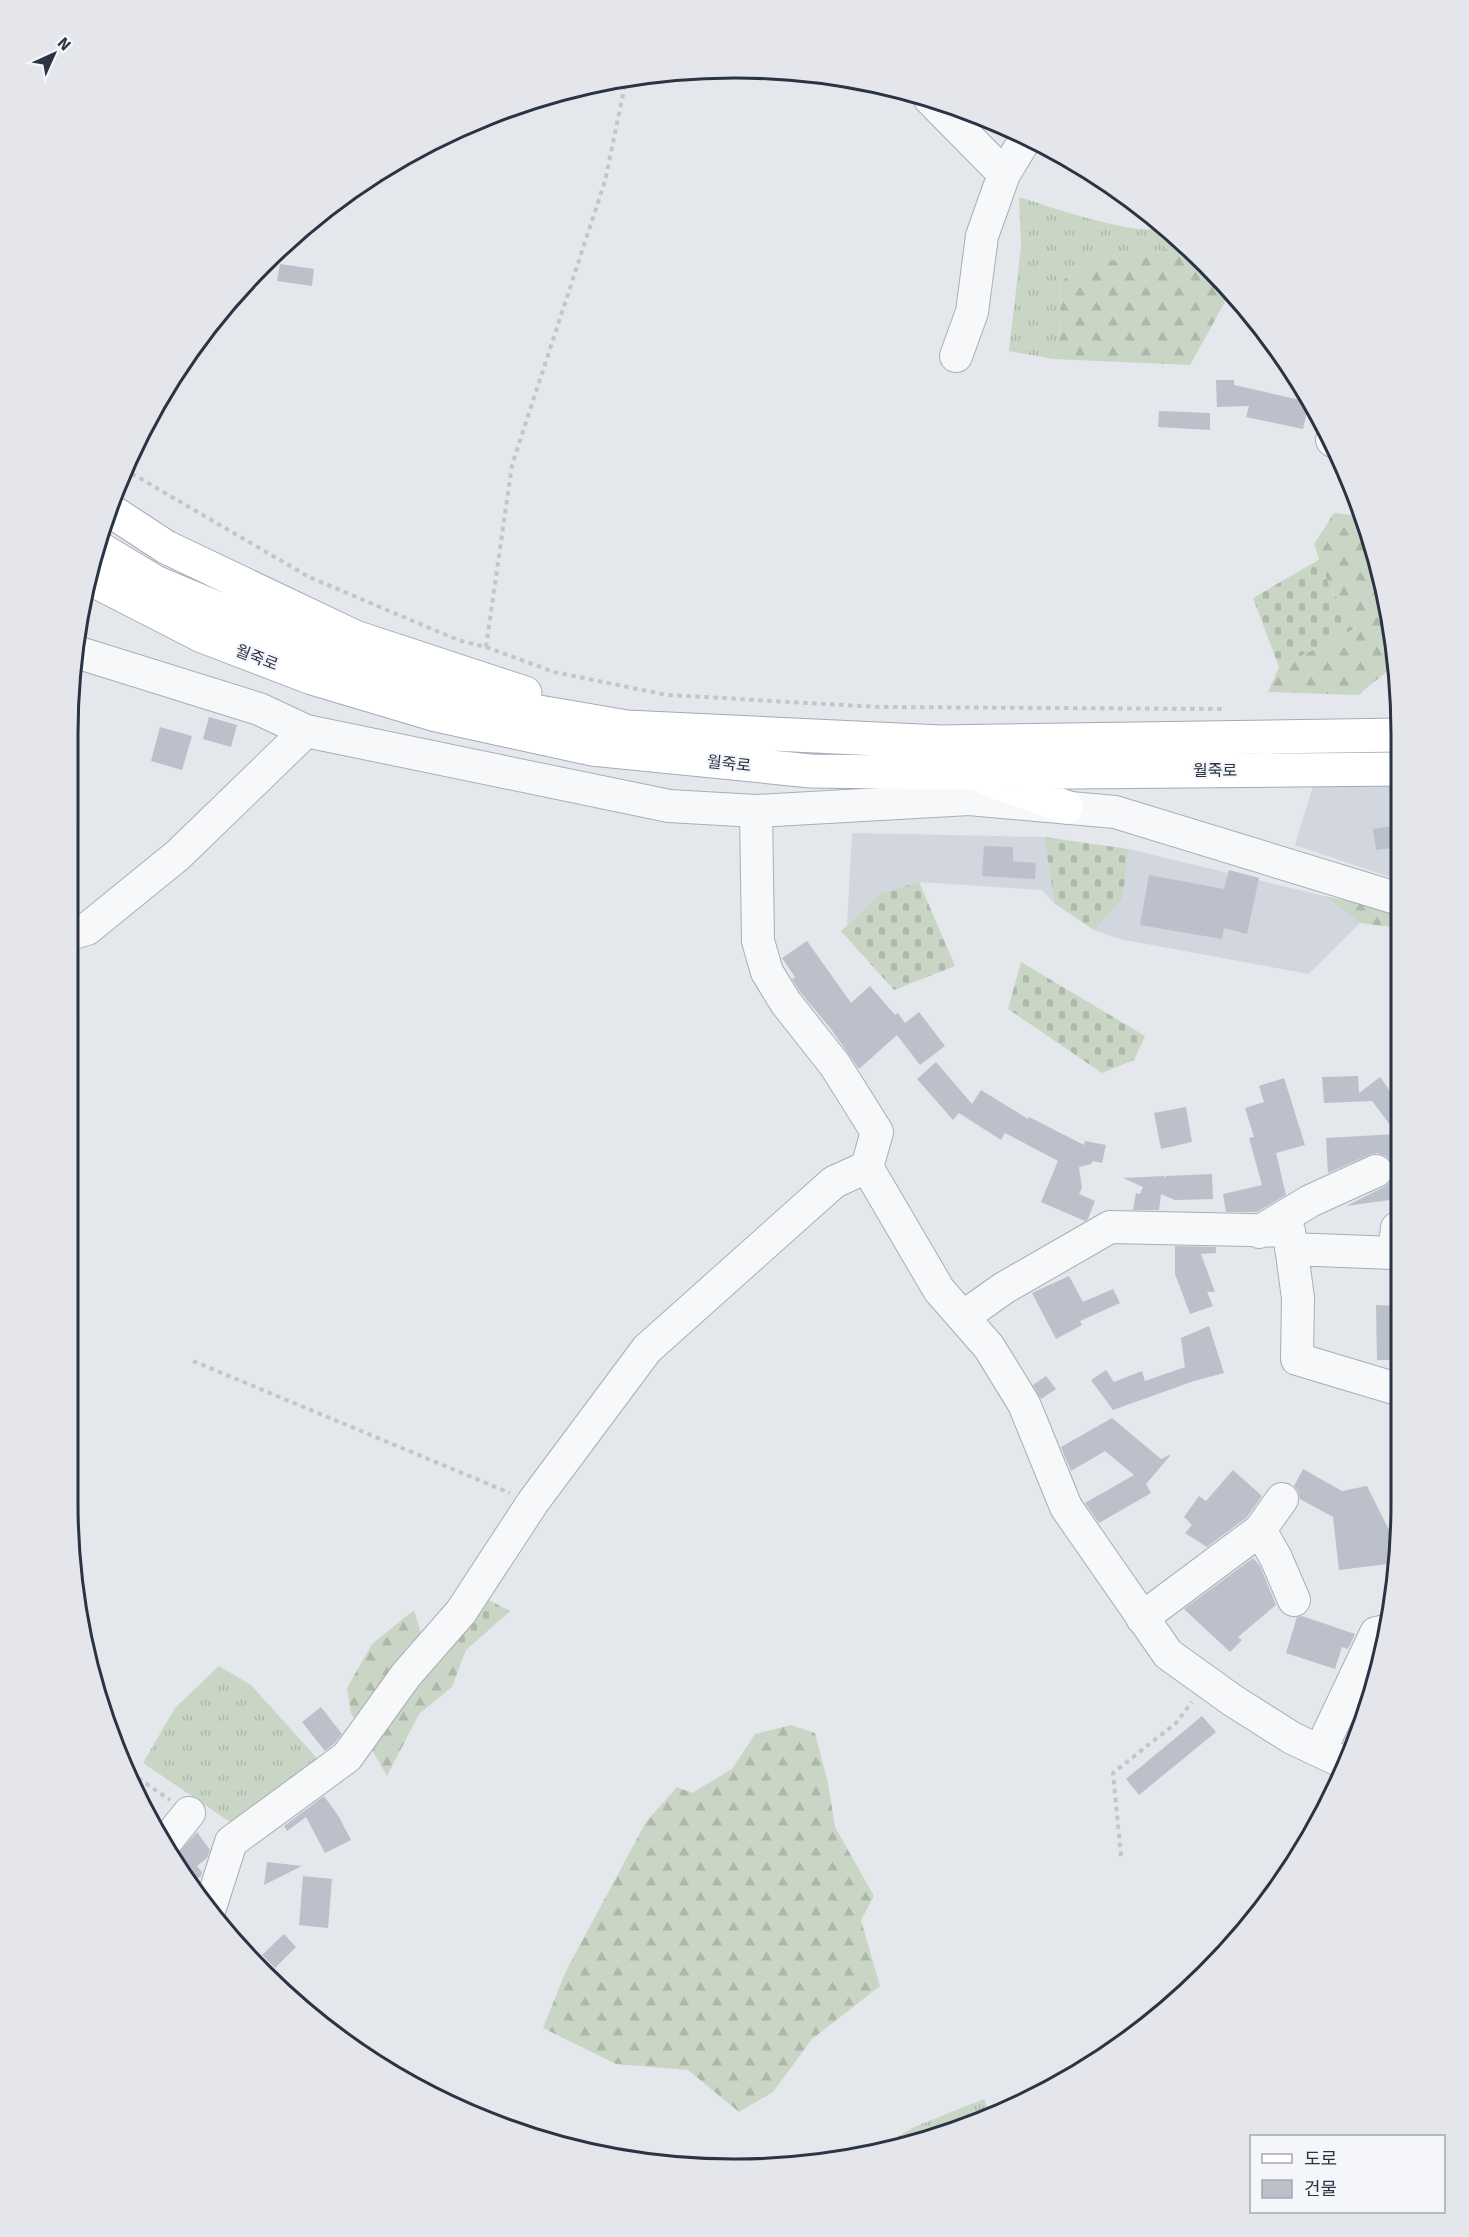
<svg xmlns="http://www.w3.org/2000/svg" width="1469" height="2237" font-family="Signika,'Noto Sans KR',sans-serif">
  <defs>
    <pattern id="grass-tufts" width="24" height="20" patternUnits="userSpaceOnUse" patternTransform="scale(1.5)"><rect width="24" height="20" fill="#c9d6c5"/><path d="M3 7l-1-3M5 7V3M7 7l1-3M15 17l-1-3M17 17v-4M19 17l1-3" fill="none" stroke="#adb8ab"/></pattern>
    <pattern id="forest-firs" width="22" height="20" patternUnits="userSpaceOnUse" patternTransform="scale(1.5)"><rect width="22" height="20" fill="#c9d6c5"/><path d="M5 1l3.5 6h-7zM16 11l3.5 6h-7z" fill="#adb8ab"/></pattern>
    <pattern id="cemetery-stones" width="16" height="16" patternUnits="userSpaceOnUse" patternTransform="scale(1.5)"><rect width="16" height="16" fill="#c9d6c5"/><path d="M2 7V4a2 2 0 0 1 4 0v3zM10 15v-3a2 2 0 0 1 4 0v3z" fill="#adb8ab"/></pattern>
  </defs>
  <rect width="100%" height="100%" fill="#e4e7ec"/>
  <path fill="#d2d6de" d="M1400 785 1399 880 1295 845 1313 786Z
    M852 833 1044 837 1055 904 1042 890 919 882 847 925Z
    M1129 849 1324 896 1360 923 1309 974 1120 939 1094 930 1122 900Z"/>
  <path fill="url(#grass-tufts)" d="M1019 197C1048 206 1141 239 1166 227L1185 244 1121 261 1101 259 1061 281 1059 348 1053 359 1009 351 1021 246Z
    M219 1666 251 1685 323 1765 233 1824 143 1763 175 1708Z
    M984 2099 992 2118 990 2119 928 2140 914 2127Z"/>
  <path fill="url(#forest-firs)" d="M1185 244 1230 293 1190 365 1053 359 1059 347 1061 281 1101 259 1121 261Z
    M1334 513 1362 516 1379 562 1396 664 1358 695 1268 692 1279 667 1356 628 1329 586 1314 544Z
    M1324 896 1399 911V928L1360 923Z
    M414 1610 421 1634 466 1650 452 1687 419 1714 387 1776 351 1713 347 1688 372 1644Z
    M791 1725 815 1733 828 1783 835 1827 874 1896 861 1920 880 1986 812 2039 773 2092 739 2112 688 2070 616 2064 543 2028 566 1971 646 1822 677 1787 692 1793 732 1769 755 1734Z
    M914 2127 928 2140 907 2147 867 2155Z"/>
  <path fill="url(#cemetery-stones)" d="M1320 559 1329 586 1356 628 1279 667 1253 598Z
    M1044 837 1129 849 1122 900 1094 930 1055 904Z
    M919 882 955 966 894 990 841 931 882 893Z
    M1021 962 1145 1036 1134 1060 1102 1073 1008 1009Z
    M481 1596 510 1611 466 1650 443 1642Z"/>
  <path fill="#bbc0ca" d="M280 264 314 269 312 286 277 281Z
    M1216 380H1234V385L1309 402 1303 429 1246 417 1249 406 1217 407Z
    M1159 411 1210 413V430L1158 427Z
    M209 717 237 725 231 747 203 739Z
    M160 727 192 736 182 770 151 761Z
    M1399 825V847L1376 850 1373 829Z
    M984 846 1013 847V861L1036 863 1035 879 982 876Z
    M1229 870 1259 878 1247 934 1224 928 1222 939 1140 925 1149 875 1224 889Z
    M807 941 851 1003 870 986 895 1015 898 1013 905 1023 919 1012 945 1046 920 1065 897 1035 859 1069 831 1029 801 993 792 979 795 977 782 958Z
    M936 1062 972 1104 981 1090 1028 1119 1029 1117 1084 1145 1085 1141 1106 1145 1102 1163 1093 1161 1091 1164 1079 1167 1082 1188 1079 1194 1095 1201 1088 1219 1085 1221 1041 1202 1058 1161 1005 1133 1001 1140 959 1113 953 1120 917 1079Z
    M1358 1076 1359 1093 1380 1077 1398 1102V1162H1391L1386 1156 1377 1153 1369 1155 1328 1173 1326 1138 1397 1134 1372 1101 1324 1103 1322 1077Z
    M1284 1078 1305 1145 1276 1153 1286 1195 1257 1212H1226L1223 1194 1262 1185 1249 1138 1254 1137 1245 1108 1264 1102 1259 1086Z
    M1186 1107 1192 1142 1161 1149 1154 1113Z
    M1212 1174 1213 1199 1175 1200 1161 1194 1159 1210H1133L1136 1193 1140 1194 1143 1187 1123 1178 1164 1176 1166 1178V1176Z
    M1393 1175 1397 1199 1346 1206 1384 1187 1390 1182Z
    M1175 1246 1216 1247V1253L1201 1254 1215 1292H1207L1213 1306 1190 1314 1175 1274Z
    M1069 1276 1083 1302 1113 1289 1120 1303 1080 1321 1082 1325 1056 1339 1032 1293Z
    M1376 1305 1397 1306V1360H1377Z
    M1209 1326 1224 1373 1194 1381 1113 1410 1091 1380 1106 1370 1114 1382 1142 1371 1145 1381 1185 1367 1181 1338Z
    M1046 1376 1056 1389 1041 1399 1033 1385Z
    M1112 1418 1161 1459 1169 1455 1170 1456 1146 1484 1151 1493 1099 1523 1085 1503 1134 1475 1105 1451 1071 1471 1061 1447Z
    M1303 1469 1342 1491 1367 1486 1396 1544V1563L1339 1570 1333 1517 1300 1499 1298 1491 1294 1486Z
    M1233 1470 1262 1496 1247 1517 1207 1547 1185 1533 1192 1525 1184 1517 1199 1496 1206 1501Z
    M1253 1558 1260 1566 1276 1605 1238 1637 1242 1640 1230 1652 1184 1609Z
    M1302 1616 1355 1634 1348 1649 1342 1647 1335 1669 1286 1653 1297 1617Z
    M321 1707 342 1734 334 1744 325 1751 302 1722Z
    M1202 1716 1216 1732 1139 1795 1126 1779Z
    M324 1796 339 1817 351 1840 325 1853 306 1817 287 1831 284 1826Z
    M197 1832 210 1850 207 1858 197 1866 202 1872 201 1876 189 1885 173 1859Z
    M267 1862 302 1866 264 1885Z
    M303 1876 332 1879 328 1928 299 1925Z
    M284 1934 296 1947 275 1968 262 1955Z"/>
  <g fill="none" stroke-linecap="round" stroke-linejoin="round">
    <defs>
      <path id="minor" d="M930 99 1004 174 1026 138
        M956 356 972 312 982 236 1004 174
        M1332 440 1333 441
        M73 651 259 709 306 731 669 806 756 811 969 799 1115 812 1399 899
        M756 811 758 941 767 972 786 1003 835 1065 877 1132 867 1167 939 1290 989 1347 1024 1404 1066 1507 1168 1654 1232 1700 1292 1738 1347 1764
        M73 933 87 929 178 855 306 731
        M1259 1232 1310 1201 1376 1171
        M1291 1249 1394 1253 1397 1228
        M963 1317 1004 1288 1110 1227 1289 1231 1298 1298 1297 1359 1397 1389
        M1260 1530 1276 1558 1294 1600
        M1142 1618 1260 1530 1282 1499
        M1320 1751 1376 1633 1385 1631
        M165 1843 189 1813
        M209 1911 231 1842 347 1757 406 1675 461 1612 533 1502 647 1349 834 1182 867 1167"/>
      <path id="major" d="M108 509 166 547 355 637 525 693
        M97 547 155 582 286 637 456 698 627 727 941 742 1400 735
        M89 578 202 636 312 678 436 715 592 749 811 771 968 773 1400 769
        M987 779 1066 807"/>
    </defs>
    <use href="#minor" stroke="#a9aeb7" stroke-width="34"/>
    <use href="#major" stroke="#a3abb8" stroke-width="35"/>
    <path stroke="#c2c5cb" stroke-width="4" stroke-dasharray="4.5 4.5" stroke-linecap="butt" d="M124 469 309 577 458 640 486 647 554 672 667 695 880 707 1222 709
      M486 647 512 465 605 181 626 80
      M193 1361 510 1493
      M131 1773 170 1800
      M1121 1856 1113 1773 1176 1723 1192 1702"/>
    <use href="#minor" stroke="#f7f8fa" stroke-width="32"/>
    <use href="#major" stroke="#fff" stroke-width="33"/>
  </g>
  <g text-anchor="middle" stroke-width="4.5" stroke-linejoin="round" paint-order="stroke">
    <g font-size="16" fill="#2b3445" stroke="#f4f6f9">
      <text transform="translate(257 657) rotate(21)" y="6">월죽로</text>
      <text transform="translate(729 763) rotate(6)" y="6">월죽로</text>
      <text x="1215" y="776">월죽로</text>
    </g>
  </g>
  <path d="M0 0H1469V2237H0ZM734 78H735A656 656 0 0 1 1391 734V1503A656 656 0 0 1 735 2159H734A656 656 0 0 1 78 1503V734A656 656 0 0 1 734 78Z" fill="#e4e6eb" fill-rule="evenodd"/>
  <path fill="none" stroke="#2b3445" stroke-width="3" d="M734 78H735A656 656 0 0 1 1391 734V1503A656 656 0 0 1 735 2159H734A656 656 0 0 1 78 1503V734A656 656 0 0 1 734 78Z"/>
  <rect x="1250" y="2135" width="195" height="78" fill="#f4f6f9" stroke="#a4a8b1" stroke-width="1.5"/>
  <rect x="1262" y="2154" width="30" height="9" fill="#ffffff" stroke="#a4a8b1" stroke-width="1.5"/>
  <text x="1304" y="2165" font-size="18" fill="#2b3445">도로</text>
  <rect x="1262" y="2180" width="30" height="18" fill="#bbc0ca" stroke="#a4a8b1" stroke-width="1.5"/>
  <text x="1304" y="2195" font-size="18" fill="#2b3445">건물</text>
  <g transform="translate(54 54) rotate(45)" stroke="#f4f6f9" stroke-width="4.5" paint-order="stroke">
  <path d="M0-4.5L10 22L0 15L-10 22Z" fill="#2b3445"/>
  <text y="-9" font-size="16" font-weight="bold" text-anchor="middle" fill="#2b3445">N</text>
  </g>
</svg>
